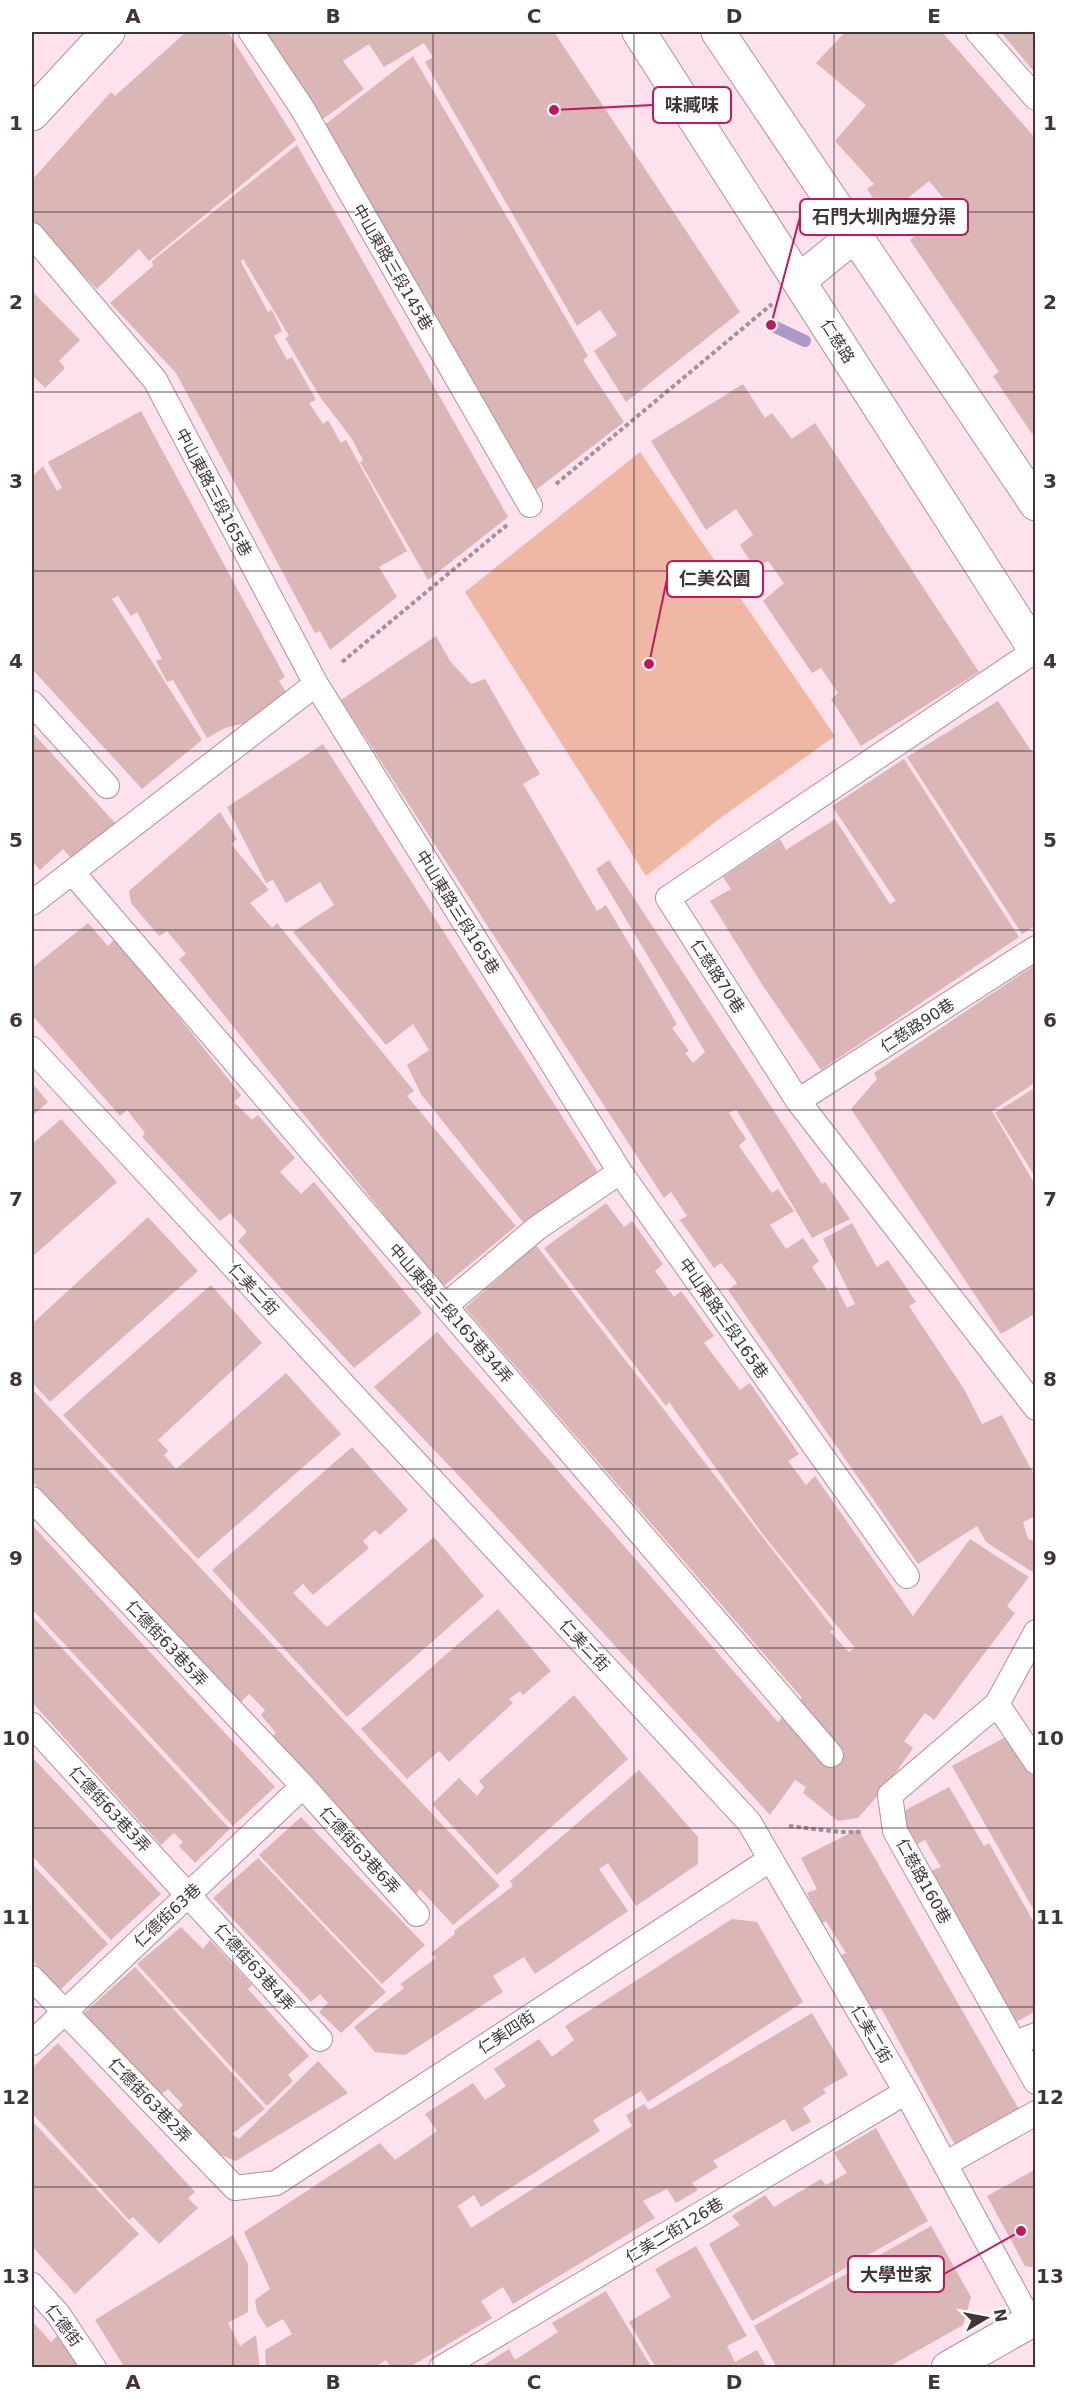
<svg xmlns="http://www.w3.org/2000/svg" width="1067" height="2399" font-family="'DejaVu Sans','Noto Sans TC',sans-serif">
  <rect width="100%" height="100%" fill="#fde1ec"/>
  <path fill="#efb8a5" d="M640 452 835 736 719 819 646 876 465 592Z"/>
  <g fill="none" stroke-linecap="round" stroke-linejoin="round">
    <path stroke="#ad98c6" stroke-width="12" d="M771 325 805 341"/>
  </g>
  <path fill="#dab6b7" d="M186 32H228L296 140 149 261 139 249 97 289 32 224V180L111 92 115 96Z
    M253 32H554L740 312 626 402 594 351 617 335 600 310 577 326 425 62 433 57 424 43 384 67 369 44 343 61 364 89 312 127Z
    M845 32H942L1036 139V430L1032 434 993 376 999 372 910 240 951 207 929 181 885 216 867 189 874 184 835 141 866 105 816 63Z
    M1001 32H1036V74Z
    M413 56 588 356 583 360 624 422 532 493 323 126Z
    M297 145 508 517 428 580 360 462 363 460 352 439 320 397 285 338 289 336 243 259 241 262 268 312 272 310 282 331 274 336 287 360 292 357 316 400 309 403 323 424 328 420 341 443 346 440 407 551 379 567 397 597 330 650 320 631 315 633 176 373 110 303 153 266 152 261Z
    M32 291 80 340 59 361 65 368 45 388 32 375Z
    M743 384 765 418 772 413 792 439 815 423 979 672 861 746 831 699 838 693 821 668 812 673 763 601 784 583 768 561 755 569 740 545 753 535 736 509 706 530 651 441Z
    M141 411 285 677 279 681 288 695 245 730 241 724 225 728 207 738 173 680 167 682 156 661 162 659 137 612 131 616 118 596 112 599 202 740 142 789 32 669V477L43 466 57 491 62 488 48 462Z
    M436 636 450 661 471 684 485 679 540 774 523 784 597 911 606 905 677 1024 672 1028 689 1051 685 1053 693 1063 705 1052 596 869 609 860 822 1184 825 1182 850 1219 812 1238 736 1109 729 1113 746 1139 739 1146 772 1193 778 1189 794 1211 770 1225 786 1249 803 1238 819 1261 812 1267 828 1291 836 1286 847 1308 855 1304 823 1239 852 1223 877 1267 888 1260 916 1302 909 1306 964 1389 982 1424 1002 1415 1036 1478V1516L1023 1522 1028 1539 1036 1541 1034 1573 986 1542 977 1526 918 1564 728 1290 737 1283 721 1263 714 1268 680 1220 687 1216 671 1192 664 1198 341 700Z
    M998 701 1036 758V925L1022 934 907 757Z
    M32 732 117 825 72 859 63 849 40 870 32 861Z
    M323 744 601 1177 526 1226 421 1094 407 1065 429 1050 413 1024 386 1045 293 932 334 905 320 882 286 903 273 880 266 883 227 807Z
    M904 759 1019 937 821 1070 763 986 710 901 731 889 723 877 780 839 786 850 835 819 890 904 896 901 832 806Z
    M220 812 237 839 231 844 269 890 250 903 272 928 277 923 414 1091 407 1096 516 1226 445 1285 435 1278 179 959 186 954 167 931 159 936 131 903 129 891Z
    M88 923 108 946 116 938 241 1095 234 1102 252 1120 258 1115 295 1158 280 1172 301 1194 314 1182 422 1313 354 1368 238 1241 247 1232 230 1213 220 1221 142 1137 145 1133 127 1110 120 1116 32 1015V968Z
    M1036 964V1082L992 1111 1036 1186V1313L1001 1334 851 1109 877 1079 874 1073Z
    M32 1083 48 1102 32 1116Z
    M1036 1087V1178L995 1113Z
    M61 1119 117 1182 32 1257V1144Z
    M606 1203 624 1227 632 1221 663 1264 655 1271 674 1297 681 1291 714 1336 704 1343 740 1390 750 1383 799 1454 788 1461 806 1485 815 1476 913 1616 970 1539 1029 1577 1007 1606 1015 1613 934 1720 925 1713 904 1741 913 1748 887 1785 858 1818 838 1821 803 1793 806 1787 795 1780 770 1815 460 1477 374 1387 437 1332 778 1722 802 1698 465 1308 536 1245 834 1629 830 1632 849 1652 855 1648 761 1532 669 1402 666 1406 544 1248Z
    M148 1217 198 1271 50 1402 32 1382V1324Z
    M211 1285 262 1343 158 1440 168 1451 164 1455 176 1469 286 1373 341 1434 198 1559 63 1415Z
    M32 1389 500 1886 453 1925 420 1889 415 1895 272 1737 276 1733 261 1715 265 1710 249 1694 239 1704 32 1481Z
    M352 1447 408 1510 380 1535 375 1530 363 1541 369 1548 313 1595 303 1584 293 1593 327 1627 434 1537 484 1596 347 1717 212 1570Z
    M32 1525 275 1787 233 1826 32 1609Z
    M498 1609 551 1671 523 1695 520 1691 509 1699 513 1703 449 1762 439 1751 407 1779 361 1729Z
    M32 1616 230 1829 195 1863 179 1846 183 1842 174 1833 161 1845 32 1702Z
    M574 1695 628 1759 497 1875 432 1804 459 1778 477 1796 484 1787 479 1781Z
    M1011 1734 1036 1779V1914L952 1766Z
    M32 1757 161 1894 111 1940 32 1856Z
    M639 1770 698 1837V1864L636 1906 608 1863 599 1869 628 1911 535 1974 524 1957 493 1976 503 1992 405 2055 375 2052 354 2027 404 1988 400 1984 436 1958 431 1953 455 1934 454 1931 513 1886 510 1881Z
    M949 1787 984 1846 989 1843 1036 1926V2011L1016 2022 931 1871 941 1867 925 1840 915 1845 900 1813Z
    M301 1817 425 1945 382 1984 259 1855Z
    M858 1829 1025 2120 961 2156 881 2008 871 2011 841 1955 846 1953 826 1921 821 1924 807 1893 817 1889 801 1858Z
    M258 1858 386 1992 341 2033 319 2012 328 2003 320 1994 311 2002 213 1898Z
    M32 1864 108 1944 60 1990 32 1960Z
    M732 1919 757 1922 803 2002 648 2102 641 2091 593 2120 600 2131 481 2207 474 2195 458 2206 471 2228 632 2126 626 2115 644 2104 649 2110 812 2013 848 2075 823 2089 826 2093 803 2108 811 2122 792 2132 785 2119 713 2161 718 2167 692 2183 698 2190 676 2203 667 2189 643 2201 655 2218 513 2304 503 2287 481 2301 492 2318 408 2368H391L386 2360 374 2368H266L265 2350 292 2334 283 2319 267 2328 257 2312 255 2300 270 2289 244 2232 380 2143 395 2160 437 2131 425 2114 473 2083 485 2100 506 2086 494 2069 539 2039 552 2057 574 2040 565 2026Z
    M181 1927 203 1949 210 1940 252 1985 248 1989 309 2056 288 2075 293 2081 267 2106 137 1964Z
    M135 1967 265 2109 232 2134 239 2139 318 2061 348 2093 236 2161 216 2153 176 2112 183 2105 168 2089 159 2096 82 2015Z
    M58 2043 195 2192 188 2198 198 2208 159 2244 133 2217 129 2220 32 2113V2068Z
    M32 2121 139 2234 75 2294 32 2246Z
    M876 2128 928 2221 752 2321 709 2244 740 2225 732 2216 765 2195 774 2207 821 2179 826 2185 847 2173 834 2153Z
    M1036 2169V2268L1025 2266 987 2196Z
    M931 2226 971 2297 963 2325 887 2368H777L754 2326Z
    M233 2235 248 2264V2312L228 2323 240 2346 256 2335 260 2368H125L95 2320Z
    M696 2246 747 2336 727 2346 735 2362 757 2350 767 2368H690L689 2365 685 2368H656L629 2322 671 2297 655 2269Z
    M606 2291 652 2368H479L509 2349 515 2360 558 2332 552 2323Z
    M32 2321 51 2342 57 2336 80 2368H32Z"/>
  <g fill="none" stroke-linecap="round" stroke-linejoin="round">
    <defs>
      <path id="service" d="M251 32 302 108 530 505
        M978 32 1036 98
        M32 235 155 380 316 684 620 1172 907 1576
        M1036 650 668 898 798 1101 1036 1408
        M32 703 107 786
        M72 872 831 1755
        M32 903 316 684
        M32 1049 749 1822 906 2092 1030 2321
        M798 1101 1036 948
        M445 1306 537 1228 620 1172
        M32 1499 303 1786 417 1914
        M1036 1632 997 1704 890 1795 895 1831 1036 2082
        M997 1704 1036 1762
        M32 1725 320 2039
        M32 1978 235 2188 276 2183 771 1859
        M32 2043 303 1786
        M1015 2043 1036 2035
        M945 2164 1036 2113
        M32 2285 58 2314 94 2368
        M441 2368 906 2092"/>
      <path id="minor" d="M948 2368 1036 2318"/>
      <path id="tertiary" d="M639 32 1036 651
        M718 32 1036 504
        M800 280 855 235"/>
      <path id="secondary" d="M32 114 108 32"/>
    </defs>
    <use href="#service" stroke="#b0909d" stroke-width="26"/>
    <use href="#minor" stroke="#b0909d" stroke-width="35"/>
    <use href="#tertiary" stroke="#b0909d" stroke-width="35"/>
    <use href="#secondary" stroke="#b0909d" stroke-width="35"/>
    <path stroke="#a69199" stroke-width="4" stroke-dasharray="4.5 3" stroke-linecap="butt" d="M556 484 772 304
      M342 662 507 525
      M789 1826 840 1832H862"/>
    <use href="#service" stroke="#fff" stroke-width="24"/>
    <use href="#minor" stroke="#fff" stroke-width="33"/>
    <use href="#tertiary" stroke="#fff" stroke-width="33"/>
    <use href="#secondary" stroke="#fff" stroke-width="33"/>
  </g>
  <path fill="none" stroke="#42353a" stroke-width="1.5" stroke-opacity="0.55" d="M233 32V2368M433 32V2368M634 32V2368M834 32V2368M32 212H1036M32 392H1036M32 571H1036M32 751H1036M32 930H1036M32 1110H1036M32 1289H1036M32 1469H1036M32 1648H1036M32 1828H1036M32 2007H1036M32 2187H1036"/>
  <g text-anchor="middle" stroke-width="4.5" stroke-linejoin="round" paint-order="stroke">
    <g font-size="16" fill="#42353a" stroke="#fff">
      <text transform="translate(393 267) rotate(60)" y="6">中山東路三段145巷</text>
      <text transform="translate(838 341) rotate(58)" y="6">仁慈路</text>
      <text transform="translate(214 492) rotate(62)" y="6">中山東路三段165巷</text>
      <text transform="translate(458 912) rotate(58)" y="6">中山東路三段165巷</text>
      <text transform="translate(718 976) rotate(57)" y="6">仁慈路70巷</text>
      <text transform="translate(917 1025) rotate(-33)" y="6">仁慈路90巷</text>
      <text transform="translate(254 1289) rotate(47)" y="6">仁美二街</text>
      <text transform="translate(451 1313) rotate(49)" y="6">中山東路三段165巷34弄</text>
      <text transform="translate(724 1318) rotate(55)" y="6">中山東路三段165巷</text>
      <text transform="translate(167 1643) rotate(47)" y="6">仁德街63巷5弄</text>
      <text transform="translate(585 1645) rotate(47)" y="6">仁美二街</text>
      <text transform="translate(110 1809) rotate(47)" y="6">仁德街63巷3弄</text>
      <text transform="translate(360 1850) rotate(48)" y="6">仁德街63巷6弄</text>
      <text transform="translate(924 1881) rotate(61)" y="6">仁慈路160巷</text>
      <text transform="translate(167 1915) rotate(-43)" y="6">仁德街63巷</text>
      <text transform="translate(255 1967) rotate(48)" y="6">仁德街63巷4弄</text>
      <text transform="translate(506 2032) rotate(-33)" y="6">仁美四街</text>
      <text transform="translate(872 2034) rotate(60)" y="6">仁美二街</text>
      <text transform="translate(150 2100) rotate(46)" y="6">仁德街63巷2弄</text>
      <text transform="translate(674 2230) rotate(-31)" y="6">仁美二街126巷</text>
      <text transform="translate(64 2325) rotate(53)" y="6">仁德街</text>
    </g>
  </g>
  <path fill="none" stroke="#c2185b" stroke-width="2" d="M554 110L653 105M771 325L800 217M649 664L667 579M1021 2231L944 2274"/>
  <g fill="#c2185b" stroke="#fff" stroke-width="2">
    <circle cx="554" cy="110" r="6"/>
    <circle cx="771" cy="325" r="6"/>
    <circle cx="649" cy="664" r="6"/>
    <circle cx="1021" cy="2231" r="6"/>
  </g>
  <g fill="#fff" stroke="#c2185b" stroke-width="2">
    <rect x="653" y="87" width="78" height="36" rx="6"/>
    <rect x="800" y="199" width="168" height="36" rx="6"/>
    <rect x="667" y="561" width="96" height="36" rx="6"/>
    <rect x="848" y="2256" width="96" height="36" rx="6"/>
  </g>
  <g font-size="18" text-anchor="middle" font-weight="bold" fill="#42353a">
    <text x="692" y="111">味臧味</text>
    <text x="884" y="223">石門大圳內壢分渠</text>
    <text x="715" y="585">仁美公園</text>
    <text x="896" y="2281">大學世家</text>
  </g>
  <rect width="1067" height="2399" fill="none" stroke="#ffffff" stroke-width="66"/>
  <g transform="translate(986 2318) rotate(80)" stroke="#ffffff" stroke-width="4.5" paint-order="stroke">
  <path d="M0-4.5L10 22L0 15L-10 22Z" fill="#42353a"/>
  <text y="-9" font-size="16" font-weight="bold" text-anchor="middle" fill="#42353a">N</text>
  </g>
  <rect x="33" y="33" width="1001" height="2333" fill="none" stroke="#42353a" stroke-width="2"/>
  <g font-size="20" text-anchor="middle" font-weight="bold" fill="#42353a">
    <text x="133" y="23">A</text>
    <text x="333" y="23">B</text>
    <text x="534" y="23">C</text>
    <text x="734" y="23">D</text>
    <text x="934" y="23">E</text>
    <text x="16" y="130">1</text>
    <text x="1050" y="130">1</text>
    <text x="16" y="309">2</text>
    <text x="1050" y="309">2</text>
    <text x="16" y="488">3</text>
    <text x="1050" y="488">3</text>
    <text x="16" y="668">4</text>
    <text x="1050" y="668">4</text>
    <text x="16" y="847">5</text>
    <text x="1050" y="847">5</text>
    <text x="16" y="1027">6</text>
    <text x="1050" y="1027">6</text>
    <text x="16" y="1206">7</text>
    <text x="1050" y="1206">7</text>
    <text x="16" y="1386">8</text>
    <text x="1050" y="1386">8</text>
    <text x="16" y="1565">9</text>
    <text x="1050" y="1565">9</text>
    <text x="16" y="1745">10</text>
    <text x="1050" y="1745">10</text>
    <text x="16" y="1924">11</text>
    <text x="1050" y="1924">11</text>
    <text x="16" y="2104">12</text>
    <text x="1050" y="2104">12</text>
    <text x="16" y="2283">13</text>
    <text x="1050" y="2283">13</text>
    <text x="133" y="2389">A</text>
    <text x="333" y="2389">B</text>
    <text x="534" y="2389">C</text>
    <text x="734" y="2389">D</text>
    <text x="934" y="2389">E</text>
  </g>
</svg>
